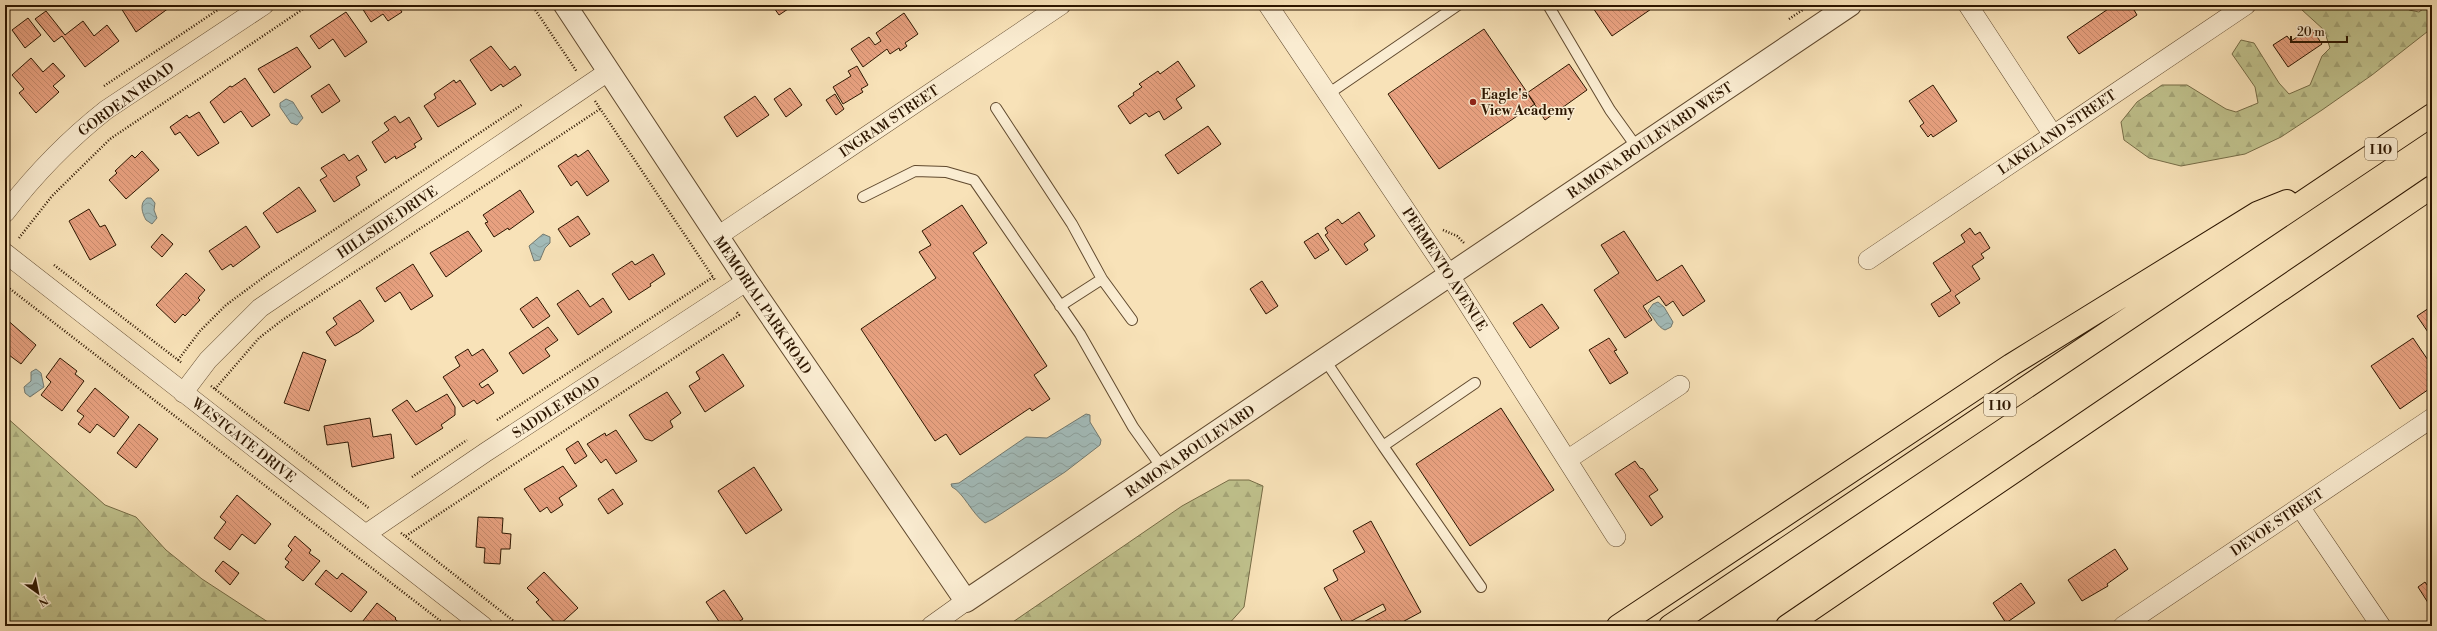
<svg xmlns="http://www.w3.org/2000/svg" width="2437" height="631" font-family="'Libre Bodoni',serif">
  <defs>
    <pattern id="forest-firs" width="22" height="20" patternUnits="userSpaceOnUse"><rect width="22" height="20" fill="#c0c28d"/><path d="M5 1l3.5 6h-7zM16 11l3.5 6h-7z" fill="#a5a678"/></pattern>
    <pattern id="water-waves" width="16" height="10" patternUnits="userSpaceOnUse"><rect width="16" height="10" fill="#a2bbb9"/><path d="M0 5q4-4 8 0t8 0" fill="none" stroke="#8ca09d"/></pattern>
    <pattern id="building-back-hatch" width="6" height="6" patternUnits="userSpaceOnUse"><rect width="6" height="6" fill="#e8a180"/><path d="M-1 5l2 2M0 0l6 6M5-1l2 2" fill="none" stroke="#c78a6d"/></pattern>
  </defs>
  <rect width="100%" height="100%" fill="#f8e2b8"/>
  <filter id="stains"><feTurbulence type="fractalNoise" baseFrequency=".005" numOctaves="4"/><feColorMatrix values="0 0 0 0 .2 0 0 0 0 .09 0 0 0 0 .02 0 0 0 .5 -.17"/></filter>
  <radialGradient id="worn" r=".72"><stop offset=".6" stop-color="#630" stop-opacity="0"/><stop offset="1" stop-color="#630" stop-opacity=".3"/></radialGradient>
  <path fill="url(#forest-firs)" stroke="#766c46" d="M2307 5H2403L2409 10 2419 12 2428 5H2432V28L2372 75 2322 110 2281 137 2245 154 2181 166 2149 158 2124 140 2121 122 2137 102 2162 85H2187L2226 109 2236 112 2258 103 2255 87 2232 54 2241 40 2254 43 2279 83 2289 94 2310 85 2322 56 2330 48 2324 30 2302 10Z
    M5 416 105 505 136 517 166 550 202 579 274 626H5Z
    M1229 480H1249L1263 486 1244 607 1227 626H1007L1182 506Z"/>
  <path fill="url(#water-waves)" stroke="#73796f" d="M286 99 293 102 303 118 297 125 291 123 280 107V103Z
    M147 198H151L155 203 154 210 157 218 152 224 146 220C142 213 139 203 147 198Z
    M543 234 550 237V243L545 248 540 260 534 261 529 246Z
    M1658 302 1664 307 1673 322 1671 327 1665 330C1657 327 1654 317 1648 311L1653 304Z
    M36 369 41 373 44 387 30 397 25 393 24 387 31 381V372Z
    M1086 414 1090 415V422L1101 440 1100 445 1065 472 993 519 985 523C972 514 963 492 952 487L951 484 959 483 1026 437 1047 438Z"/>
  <path fill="url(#building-back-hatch)" stroke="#2d1600" d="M125 5H173L136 32 121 8Z
    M366 5H397L402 12 388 21 383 14 371 22 362 8Z
    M772 5H794L779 15Z
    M1591 5H1657L1612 36Z
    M2114 5H2131L2137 15 2079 54 2067 37Z
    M46 11 65 35 83 21 94 36 107 25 119 41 85 67 62 36 54 42 35 19Z
    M346 12 367 42 345 57 333 39 319 49 310 36Z
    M904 13 918 34 905 43 907 46 900 51 899 48 890 54 887 49 863 67 851 49 869 37 875 45 881 41 876 33Z
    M28 18 41 35 25 48 12 30Z
    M2311 28 2322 44 2288 67 2273 45 2287 36 2291 41Z
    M1484 29 1535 104 1439 169 1388 94Z
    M491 46 510 70 515 66 521 75 503 87 501 84 491 91 470 60Z
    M297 47 311 67 274 93 258 69Z
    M31 58 43 72 53 63 65 76 53 86 59 92 36 113 19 93 24 89 12 75Z
    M1178 61 1195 86 1176 99 1182 108 1164 120 1159 111 1149 117 1146 113 1130 124 1118 106 1134 95 1133 93 1142 87 1139 84 1158 71 1160 74Z
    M1569 64 1587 90 1545 120 1527 93Z
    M857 66 868 85 861 89 863 92 843 104 833 87 851 76 848 71Z
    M245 78 270 115 252 127 241 111 224 123 210 102 230 86 232 87Z
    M454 80 456 83 460 80 476 104 438 127 424 106 436 98 434 94Z
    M329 84 340 101 322 113 311 96Z
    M1933 85 1957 121 1933 137 1931 134 1928 137 1920 126 1924 123 1909 101Z
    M790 88 802 105 786 117 774 99Z
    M835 94 844 109 836 115 826 100Z
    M755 96 769 115 737 137 724 117Z
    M199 112 219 143 198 156 180 132 175 135 170 127 187 115 189 118Z
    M395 116 400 123 409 117 422 139 414 144 416 147 396 159 395 156 385 163 372 142 389 130 384 123Z
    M1208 126 1221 144 1178 174 1165 155Z
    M588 150 609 181 587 196 577 181 571 186 558 166 576 154 578 157Z
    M142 151 159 170 126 199 109 180 117 173 115 171 132 155 135 158Z
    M344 154 349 161 358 155 367 170 356 177 360 185 334 202 320 180 327 176 321 168Z
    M299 187 316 211 277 233 263 213Z
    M520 190 534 212 509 230 508 228 494 237 485 223 488 222 483 215Z
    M962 205 987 243 973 253 1047 366 1034 375 1050 399 1032 411 1030 408 960 455 946 434 935 441 861 329 936 278 919 252 931 245 922 231Z
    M89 209 100 227 105 225 116 245 90 260 69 221Z
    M1359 212 1375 236 1364 244 1368 250 1346 265 1325 235 1328 233 1325 228 1338 219 1342 224Z
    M578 216 590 234 570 247 558 229Z
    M246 226 260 247 233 267 231 264 222 270 209 251Z
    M1970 228 1975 235 1980 232 1990 248 1981 254 1984 258 1972 266 1980 279 1955 296 1960 303 1939 317 1931 304 1951 291 1933 263 1965 242 1961 235Z
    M468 231 482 251 446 277 430 253Z
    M1624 231 1657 281 1682 265 1705 301 1683 316 1673 301 1666 306 1659 296 1643 306 1652 320 1625 338 1594 290 1619 273 1601 245Z
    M1318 233 1329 250 1315 259 1304 242Z
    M162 234 173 244 162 257 151 247Z
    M653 254 665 274 650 284 651 286 629 300 612 274 632 261 635 265Z
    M413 264 433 296 411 310 400 292 385 302 376 288Z
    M186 273 205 290 198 298 200 300 185 316 183 314 175 323 156 305Z
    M1262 281 1278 306 1266 314 1250 289Z
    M578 290 590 307 603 298 612 312 578 335 557 304Z
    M537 297 550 316 533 328 520 309Z
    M360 300 374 321 359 332 335 346 326 332 337 324 333 318Z
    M1542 304 1559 328 1530 348 1513 323Z
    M2432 306V338L2417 316Z
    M5 318 36 345 21 364 5 352Z
    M548 327 558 340 545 349 550 356 523 374 509 353Z
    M1609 338 1617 350 1614 351 1628 373 1610 384 1589 350Z
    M2413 338 2432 366V387L2400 409 2371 366Z
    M468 349 472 356 483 349 498 371 479 384 482 388 488 384 494 393 477 404 474 400 463 407 443 377 460 366 455 357Z
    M303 352 326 360 309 411 284 403Z
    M723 354 744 386 705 412 689 386 700 379 696 372Z
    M60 358 77 371 75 374 84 381 62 411 41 395 51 382 46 377Z
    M95 388 129 417 114 437 97 424 90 433 78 424 84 416 77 411Z
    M667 392 681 413 670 421 673 427 652 441 645 439 629 415Z
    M447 394 455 407V415L441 425 443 428 416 445 392 410 407 400 416 412Z
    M1501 408 1554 490 1470 546 1416 464Z
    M370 418 373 437 391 434 394 458 352 467 348 442 327 445 324 426Z
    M139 424 158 439 136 468 117 453Z
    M616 430 637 461 616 474 606 459 601 463 587 444 605 433 606 436Z
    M578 441 587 456 575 464 566 449Z
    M1635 461 1640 468 1643 469 1658 490 1649 496 1663 517 1651 526 1615 474Z
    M563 466 577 486 559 498 563 505 551 513 547 507 540 512 524 489Z
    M754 467 782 510 746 534 718 491Z
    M613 489 623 504 608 514 598 499Z
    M237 495 271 524 255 544 242 534 230 550 214 538 226 522 220 517Z
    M478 517 503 518 502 533 511 534 510 549H501L500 564 484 563 485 548 476 547Z
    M1371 521 1421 612 1395 626H1356L1386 610 1383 604 1344 625 1324 588 1338 580 1333 570 1365 552 1353 531Z
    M295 536 311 550 309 553 320 561 303 581 285 567 289 562 285 559 292 550 288 546Z
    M2115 549 2128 569 2107 584 2108 586 2082 601 2068 580Z
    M223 561 239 573 230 585 215 571Z
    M326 570 337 579 342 573 367 592 351 612 315 584Z
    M544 572 578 608 558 626 536 602 539 600 527 588Z
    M2425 582 2432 592V609L2418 587Z
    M2021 583 2035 603 2006 623 1993 603Z
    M724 590 743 619 732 626H722L706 602Z
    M377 603 396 618 395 619 403 626H359Z"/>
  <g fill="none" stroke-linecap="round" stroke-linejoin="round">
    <defs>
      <path id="service" d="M1548 5 1610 110 1638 149
        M1328 94 1458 5
        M996 108 1072 224 1102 279 1060 306
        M863 197 915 171 946 172 974 180 1080 334 1133 427 1163 469
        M1102 279 1132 320
        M1325 360 1383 446 1475 383
        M1383 446 1481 587"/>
      <path id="minor" d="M1268 5 1450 276 1616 537
        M1968 5 2053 135
        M5 213C35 174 68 140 106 110L264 5
        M718 236 1061 5
        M5 253 483 626
        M1868 260 2246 5
        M183 393 208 360 260 308 609 71
        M1567 460 1680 385
        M2300 507 2381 626
        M366 534 486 452 747 281
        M931 626 966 601
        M2123 626 2432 418"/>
      <path id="tertiary" d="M565 5 747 281 966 601 1850 5"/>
      <path id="motorway" d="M1618 626 2011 365 2257 213 2287 201
        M1670 626 2432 115
        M1787 626 2432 187"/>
    </defs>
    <use href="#service" stroke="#60492e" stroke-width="12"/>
    <use href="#minor" stroke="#60492e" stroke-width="20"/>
    <use href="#tertiary" stroke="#60492e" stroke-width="24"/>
    <use href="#motorway" stroke="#2d1600" stroke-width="24"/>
    <path stroke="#2d1600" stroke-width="2.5" stroke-dasharray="1 2" stroke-linecap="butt" d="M532 5 577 72
      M1789 19 1810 5
      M104 86 225 5
      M595 101 713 277
      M1443 230 1457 236 1464 243
      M19 238 52 196 110 139 309 5
      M54 265 182 363
      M5 285 447 626
      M178 360 200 331 226 305 268 274 523 104
      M211 386 370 509
      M215 389 259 338 281 321 600 109
      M497 420 713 277 715 280
      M412 477 467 440
      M401 533 520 626
      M406 536 739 315 736 311"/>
    <use href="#service" stroke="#faecd1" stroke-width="10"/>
    <use href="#minor" stroke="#faecd1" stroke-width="19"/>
    <use href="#tertiary" stroke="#faecd1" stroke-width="22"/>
    <use href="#motorway" stroke="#f8e2b8" stroke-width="22"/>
  </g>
  <circle fill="#8f2418" stroke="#faecd1" stroke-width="1.5" cx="1473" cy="102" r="4"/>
  <g text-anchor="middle" stroke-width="3" stroke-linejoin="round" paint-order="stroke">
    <g fill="#faecd1" stroke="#6a563f" stroke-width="1">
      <rect x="2365" y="138" width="32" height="22" rx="3"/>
      <rect x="1984" y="394" width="32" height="22" rx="3"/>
    </g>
    <g font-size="13" font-weight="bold" fill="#2d1600">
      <text x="2381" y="154">I 10</text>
      <text x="2000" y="410">I 10</text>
    </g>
    <g font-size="14" font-weight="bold" fill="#2d1600" stroke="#faecd1" text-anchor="start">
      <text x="1481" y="99">Eagle's<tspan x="1481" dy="16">View Academy</tspan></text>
    </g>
    <g font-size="14" fill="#2d1600" stroke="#faecd1">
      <text transform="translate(126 99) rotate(-36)" y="5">GORDEAN ROAD</text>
      <text transform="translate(889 121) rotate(-34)" y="5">INGRAM STREET</text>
      <text transform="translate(2057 132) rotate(-34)" y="5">LAKELAND STREET</text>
      <text transform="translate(1650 140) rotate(-34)" y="5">RAMONA BOULEVARD WEST</text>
      <text transform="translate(387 222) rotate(-34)" y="5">HILLSIDE DRIVE</text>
      <text transform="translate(1445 269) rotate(57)" y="5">PERMENTO AVENUE</text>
      <text transform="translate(763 305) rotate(56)" y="5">MEMORIAL PARK ROAD</text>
      <text transform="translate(556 407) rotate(-33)" y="5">SADDLE ROAD</text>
      <text transform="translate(244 440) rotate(38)" y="5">WESTGATE DRIVE</text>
      <text transform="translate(1190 451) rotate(-34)" y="5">RAMONA BOULEVARD</text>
      <text transform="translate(2277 522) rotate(-34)" y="5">DEVOE STREET</text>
    </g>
  </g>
  <rect width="2437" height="631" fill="none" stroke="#f8e2b8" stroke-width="20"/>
  <rect x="6" y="6" width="2425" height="619" fill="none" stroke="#2d1600" stroke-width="2"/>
  <rect x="10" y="10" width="2417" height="611" fill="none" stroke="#2d1600"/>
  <g transform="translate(38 593) rotate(147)" stroke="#faecd1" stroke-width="3" paint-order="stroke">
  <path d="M0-3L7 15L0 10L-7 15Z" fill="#2d1600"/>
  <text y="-6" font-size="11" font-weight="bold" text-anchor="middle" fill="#2d1600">N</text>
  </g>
  <path d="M2291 36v6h56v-6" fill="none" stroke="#2d1600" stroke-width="2"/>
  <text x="2297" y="36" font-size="12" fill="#2d1600" stroke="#faecd1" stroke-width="3" paint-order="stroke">20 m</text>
  <rect width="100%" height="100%" filter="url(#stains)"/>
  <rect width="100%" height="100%" fill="url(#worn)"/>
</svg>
